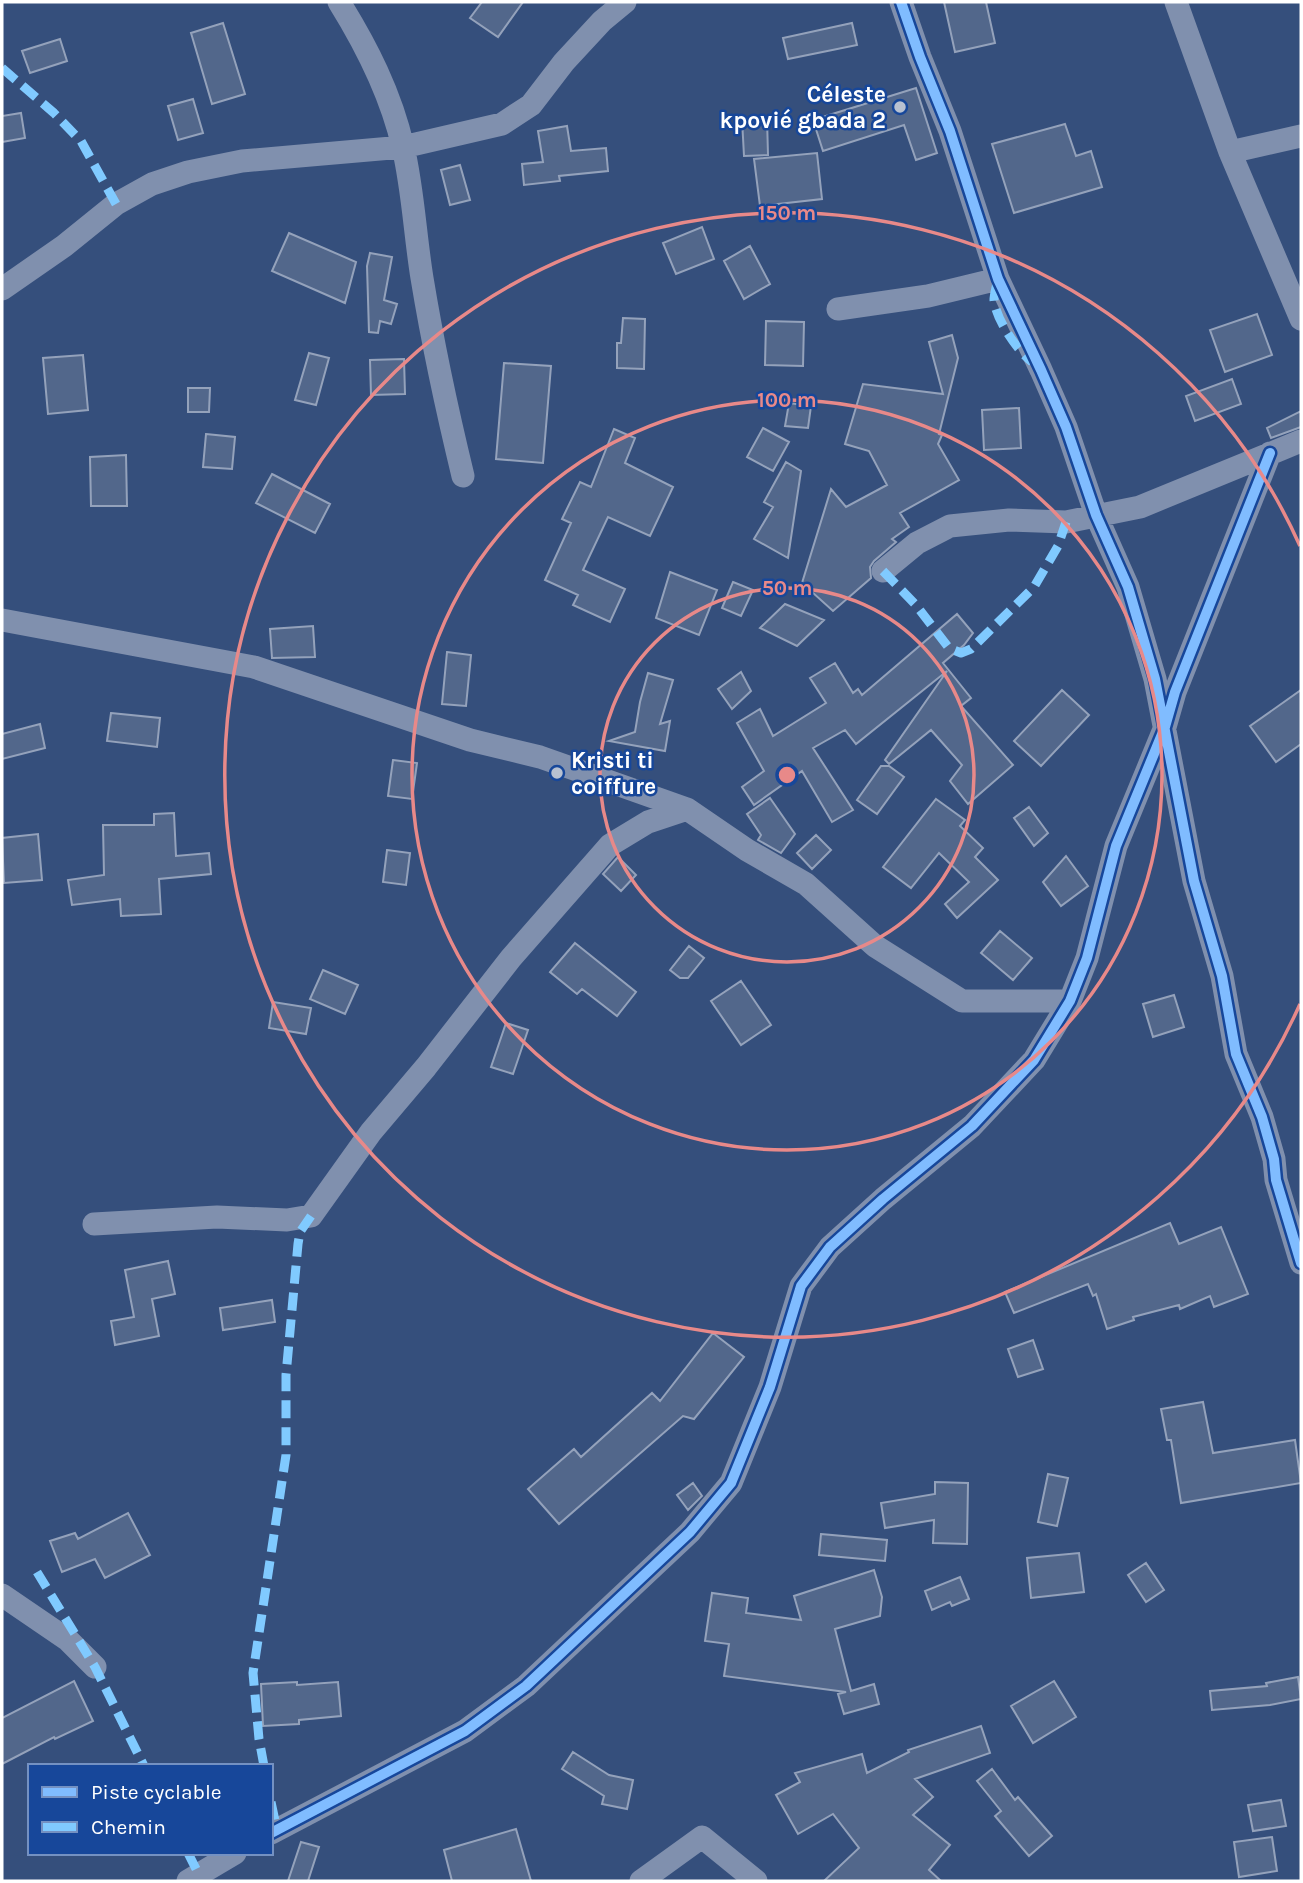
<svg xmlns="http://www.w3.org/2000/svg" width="1303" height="1883" font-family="Karla,sans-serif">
  <rect width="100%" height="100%" fill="#354f7c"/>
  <path fill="#52678b" stroke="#94a2bb" stroke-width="2" d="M482 2H523L498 37 470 18Z
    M944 2H986L995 43 955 52Z
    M223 23 245 94 212 104 191 33Z
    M852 23 857 45 788 59 783 38Z
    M60 39 67 61 30 73 22 51Z
    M916 88 937 153 916 160 904 125 823 151 813 120Z
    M193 99 203 133 178 140 168 106Z
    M21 113 25 138 2 142V116Z
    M767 118 768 155 744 156 742 119Z
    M1065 124 1076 156 1091 151 1102 187 1014 213 992 144Z
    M567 126 571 151 606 148 608 171 559 176 560 181 524 185 522 164 543 162 538 131Z
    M817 153 822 199 760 206 754 159Z
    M460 165 470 200 450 205 441 170Z
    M702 227 714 259 676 274 663 243Z
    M289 233 356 262 345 303 272 271Z
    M750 246 770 284 744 299 724 261Z
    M370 253 392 257 384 300 397 304 391 324 380 321 378 333 369 332 367 266Z
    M1257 314 1272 355 1225 372 1210 330Z
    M623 318 645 319 644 369 617 368V343H621Z
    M766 321 804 322 803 366 765 365Z
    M952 335 958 358 939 434 942 435 938 444 959 480 900 513 909 527 892 539 896 542 874 561 870 567 871 578 833 611 802 583 831 489 846 507 887 485 869 451 845 444 863 384 943 394 929 342Z
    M309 353 329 358 316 405 295 400Z
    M83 355 88 410 48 414 43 358Z
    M404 359 405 394 371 395 370 360Z
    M504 363 551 366 543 463 496 459Z
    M1232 379 1241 404 1195 421 1186 396Z
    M188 388H210L209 412H188Z
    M789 403 811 406 808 428 785 426Z
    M1019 408 1021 448 984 450 982 410Z
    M1301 411V427L1271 438 1267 428Z
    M763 428 789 442 773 471 747 457Z
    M614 429 635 438 625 463 673 487 650 536 608 517 583 570 625 589 610 622 573 605 578 595 545 580 571 523 562 519 580 482 591 487Z
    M206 434 235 437 232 469 203 467Z
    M126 455 127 506H91L90 457Z
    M786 462 801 471 788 558 754 539 773 507 764 502Z
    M272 474 330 504 315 533 256 503Z
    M670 572 717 590 699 635 656 618Z
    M733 582 753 590 741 616 722 608Z
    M785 604 824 620 797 646 760 628Z
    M957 614 973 633 964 645 943 663 971 698 961 706 1013 765 968 804 950 781 962 765 931 730 889 764 885 760 947 671 856 744 845 730 813 748 853 810 832 822 802 771 754 805 742 787 764 771 737 723 760 709 773 736 826 703 810 678 835 663 853 693 858 689 862 695Z
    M313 626 315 657 272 658 270 629Z
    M447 652 471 655 466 706 442 704Z
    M741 672 751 691 732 709 718 689Z
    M648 673 673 680 660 724 670 721 665 751 609 741 635 732 640 702Z
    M1062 690 1089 715 1041 766 1014 741Z
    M1301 690V744L1276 762 1250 726Z
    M111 713 160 718 157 747 107 741Z
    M40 724 45 748 2 759V734Z
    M393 760 417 763 412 799 388 796Z
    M881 766H889L904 777 877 814 857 800Z
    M770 798 795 834 781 853 758 840 761 835 747 814Z
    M936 799 965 820 960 826 983 848 975 857 998 880 957 918 945 904 969 882 939 853 911 888 883 867Z
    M1029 807 1048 833 1034 846 1014 818Z
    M174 813 176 856 209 853 211 874 159 879 161 914 121 916 120 899 72 905 68 880 104 875 103 825H154V814Z
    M38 834 42 880 4 883 2 838Z
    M816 835 831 850 812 869 797 853Z
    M387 850 410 853 406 885 383 882Z
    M1066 856 1088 886 1061 906 1043 882Z
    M618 857 636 875 621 891 603 874Z
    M1000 931 1032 958 1013 980 981 953Z
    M575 943 636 992 617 1016 582 989 577 994 550 972Z
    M689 946 704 958 688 978H680L670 970Z
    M323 970 358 985 345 1014 310 999Z
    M741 981 771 1025 741 1045 711 1001Z
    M1174 995 1184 1027 1153 1037 1143 1004Z
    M273 1002 311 1008 306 1034 269 1028Z
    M506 1023 528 1030 513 1074 491 1067Z
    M1170 1223 1179 1244 1221 1227 1248 1294 1214 1307 1210 1296 1180 1309 1179 1305 1133 1317 1134 1320 1107 1329 1096 1294 1093 1296 1088 1284 1014 1313 1005 1292Z
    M168 1261 175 1294 152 1299 159 1336 115 1345 111 1321 134 1317 125 1270Z
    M272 1300 275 1322 223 1330 220 1308Z
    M713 1333 744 1357 694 1419 683 1416 559 1524 528 1489 574 1449 581 1457 652 1393 660 1401Z
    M1033 1340 1043 1369 1018 1377 1008 1349Z
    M1203 1402 1213 1453 1295 1440 1301 1483 1181 1503 1171 1440H1167L1161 1409Z
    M1048 1474 1068 1478 1057 1526 1038 1522Z
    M935 1482 968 1483 967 1544 933 1543 934 1520 885 1528 881 1503 935 1494Z
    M693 1483 702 1496 688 1510 677 1495Z
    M128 1513 150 1555 105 1578 95 1559 62 1572 50 1541 75 1533 78 1539Z
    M821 1534 887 1540 885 1561 819 1555Z
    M1079 1553 1084 1592 1031 1598 1027 1558Z
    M1146 1563 1164 1590 1146 1602 1128 1575Z
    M874 1570 882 1597 880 1616 835 1629 851 1691 874 1684 879 1704 844 1714 838 1694 846 1692 724 1676 729 1644 705 1641 712 1593 748 1598 746 1613 801 1620 794 1596Z
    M960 1577 969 1599 952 1606 950 1602 932 1610 925 1591Z
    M1298 1677 1301 1699 1270 1705 1212 1710 1210 1691 1267 1686 1266 1683Z
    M74 1681 93 1721 55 1739 54 1737 2 1764V1718Z
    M1054 1681 1076 1717 1033 1743 1011 1706Z
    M297 1682V1685L338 1682 341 1716 299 1720V1724L263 1726 261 1684Z
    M981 1726 990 1753 915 1779 933 1797 913 1815 950 1845 929 1870 941 1881H824L859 1848 833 1814 798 1834 776 1795 800 1782 795 1773 862 1754 867 1773 909 1752 908 1750Z
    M573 1752 609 1775 633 1780 627 1809 602 1804 604 1796 562 1769Z
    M992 1769 1015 1800 1018 1797 1052 1836 1029 1856 995 1816 1001 1811 977 1781Z
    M1281 1800 1286 1826 1253 1831 1248 1805Z
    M516 1829 531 1881H452L444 1850Z
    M1272 1837 1277 1871 1239 1877 1234 1842Z
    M301 1842 319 1847 308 1881H288Z"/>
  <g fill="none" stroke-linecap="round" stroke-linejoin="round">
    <path stroke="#8090ae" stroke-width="23" d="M339 2C367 47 391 94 403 147 413 189 415 235 422 278 433 345 447 410 463 476
      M901 2 920 57 950 131 998 279 1041 370 1066 427 1096 515 1128 587 1155 679 1194 881 1222 976 1236 1054 1262 1117 1274 1159 1276 1180 1301 1263
      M1176 2 1230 152 1301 319
      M1230 152 1301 136
      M2 289 64 246 116 204 152 184 188 172 242 161 403 147 502 124 531 105 564 62 602 21 625 2
      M838 309 928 296 998 279
      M883 571 917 543 950 526 1009 520 1066 522 1140 507 1301 441
      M2 620 254 667 470 740 540 757 687 809 747 850 806 884 875 946 962 1001H1070
      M94 1224 217 1217 287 1220 311 1216 371 1132 426 1067 511 958 610 845 648 822 687 809
      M2 1595 68 1640 95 1667
      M271 1833 465 1731 526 1686 690 1532 731 1483 770 1387 801 1286 830 1247 883 1199 972 1126 1034 1060 1070 1001 1087 958 1116 846 1165 727 1175 692 1270 453
      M188 1881 235 1853
      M641 1881 702 1837 756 1881"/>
    <path stroke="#80caff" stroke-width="9" stroke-dasharray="18 9" stroke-linecap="butt" d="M2 68 54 113 81 141 116 204
      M997 283C996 288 994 295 994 300 996 320 1017 350 1032 362
      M883 571 915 604 949 648 961 653 971 649 1034 587 1058 546 1066 522
      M37 1572 95 1667 144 1766
      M264 1766 259 1739 253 1673 286 1455V1375L298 1244 300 1232 311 1216
      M271 1802 277 1830
      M188 1853 198 1873"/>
    <defs>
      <path id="cycleway" d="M901 2 920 57 950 131 998 279 1041 370 1066 427 1096 515 1128 587 1155 679 1194 881 1222 976 1236 1054 1262 1117 1274 1159 1276 1180 1301 1263
        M271 1833 465 1731 526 1686 690 1532 731 1483 770 1387 801 1286 830 1247 883 1199 972 1126 1034 1060 1070 1001 1087 958 1116 846 1165 727 1175 692 1270 453"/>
    </defs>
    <use href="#cycleway" stroke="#17479a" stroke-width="15"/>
    <use href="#cycleway" stroke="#80bcff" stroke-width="10"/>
  </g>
  <g fill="none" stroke="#e88989" stroke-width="3.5">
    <circle cx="787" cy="775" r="187"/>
    <circle cx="787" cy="775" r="375"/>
    <path d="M1300 1004A562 562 0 1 1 1300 546"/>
  </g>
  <g fill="#b8c1d1" stroke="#17479a" stroke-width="2.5">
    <circle cx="900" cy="107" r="7"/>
    <circle cx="557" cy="773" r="7"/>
  </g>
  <g text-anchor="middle" stroke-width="5" stroke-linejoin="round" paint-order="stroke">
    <g font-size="23" font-weight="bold" fill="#fff" stroke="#17479a" text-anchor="end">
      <text x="886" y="102">Céleste<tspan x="886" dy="26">kpovié gbada 2</tspan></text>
      <text x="571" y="768" text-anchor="start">Kristi ti<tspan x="571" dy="26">coiffure</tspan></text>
    </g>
  </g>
  <circle cx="787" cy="775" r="10" fill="#e88989" stroke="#17479a" stroke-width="3.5"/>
  <g font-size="21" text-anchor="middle" font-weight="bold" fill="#e88989" stroke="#17479a" stroke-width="5" stroke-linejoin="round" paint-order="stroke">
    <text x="787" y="220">150 m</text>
    <text x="787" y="407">100 m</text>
    <text x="787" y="595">50 m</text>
  </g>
  <rect width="1303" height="1883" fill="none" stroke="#ffffff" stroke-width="7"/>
  <rect x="28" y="1764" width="245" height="91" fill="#17479a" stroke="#7491c2" stroke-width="2"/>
  <rect x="42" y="1787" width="35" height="10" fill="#80bcff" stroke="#7491c2" stroke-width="2"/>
  <text x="91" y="1799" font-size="21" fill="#ffffff">Piste cyclable</text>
  <rect x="42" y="1822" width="35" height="10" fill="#80caff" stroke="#7491c2" stroke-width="2"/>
  <text x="91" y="1834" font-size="21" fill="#ffffff">Chemin</text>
</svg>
